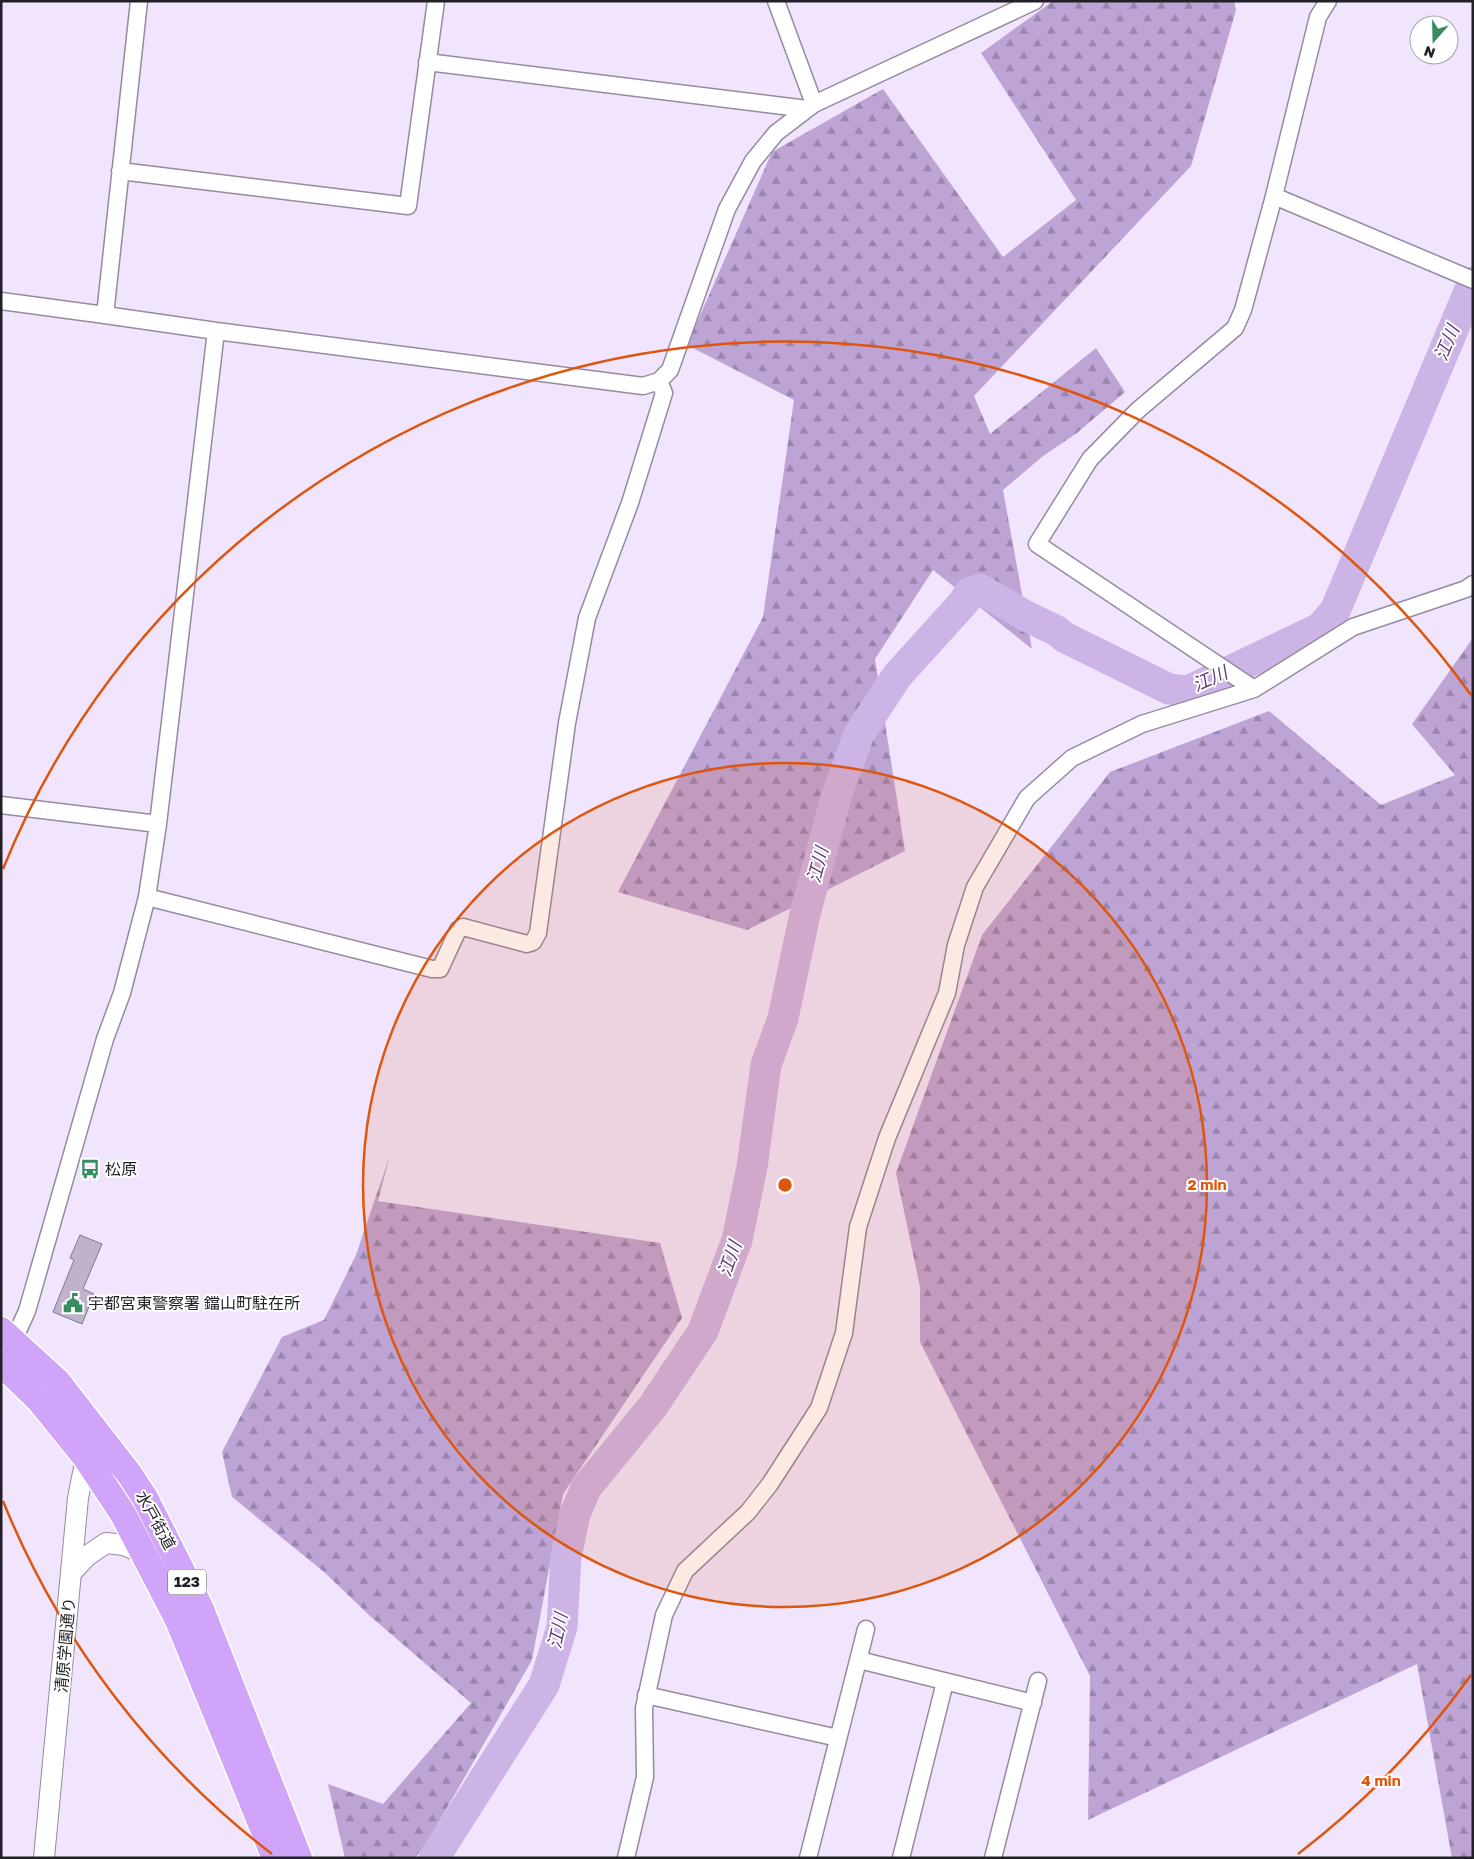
<svg xmlns="http://www.w3.org/2000/svg" width="1474" height="1859" font-family="'Golos Text','Noto Sans JP',sans-serif">
  <defs>
    <pattern id="forest-firs" width="22" height="20" patternUnits="userSpaceOnUse" patternTransform="scale(1.25)"><rect width="22" height="20" fill="#bda4d5"/><path d="M5 1l3.5 6h-7zM16 11l3.5 6h-7z" fill="#9985ad"/></pattern>
  </defs>
  <rect width="100%" height="100%" fill="#f0e5fc"/>
  <path fill="url(#forest-firs)" d="M1053 1H1234L1236 10 1191 166 974 396 990 434 1096 348 1125 392 1077 433 1043 456 1003 490 1032 649 933 570 875 659 905 851 747 930 618 892 763 617 794 400 687 345 772 152 883 89 1003 257 1076 200 981 53Z
    M1473 638V1858H1452L1417 1664 1088 1820 1090 1676 920 1342V1287L896 1173 982 935 1110 772 1269 711 1381 805 1455 775 1412 724Z
    M390 1155 378 1201 660 1243 682 1318 563 1494 532 1660 428 1841 415 1858H345L328 1784 383 1804 471 1703 370 1616 324 1572 232 1497 222 1452 282 1337 324 1320 356 1255Z"/>
  <g fill="none" stroke-linecap="round" stroke-linejoin="round">
    <path stroke="#cdb4e6" stroke-width="31" d="M434 1858 544 1685 562 1627 566 1557 575 1514 586 1488 653 1406 703 1331 737 1240 752 1167 766 1065 783 1018 805 914 836 797 859 734 897 676 964 602 969 593 980 589 1026 616 1057 631 1064 637 1169 689 1188 691 1320 628 1335 611 1473 282"/>
  </g>
  <path fill="#beb3ca" stroke="#81778c" d="M80 1235 102 1244 83 1289 94 1294 82 1324 53 1312 74 1260 70 1258Z"/>
  <g fill="none" stroke-linecap="round" stroke-linejoin="round">
    <defs>
      <path id="minor" d="M776 1 814 104
        M427 62 807 109
        M120 171 408 206 436 1
        M1274 196 1473 280
        M1 301 105 315
        M216 331 643 386 659 381 670 370 727 209 753 161 776 133 814 104 1035 1
        M1254 689 1037 544 1090 459 1138 410 1235 328 1243 310 1274 196 1318 17 1328 1
        M1 805 158 824
        M147 897 432 969H440L458 930 463 927 527 944 533 942 538 933 567 723 587 618 630 503 664 393 659 381
        M10 1348 27 1311 105 1039 122 993 147 897 158 824 216 331 105 315 139 1
        M859 1660 1033 1703
        M646 1695 838 1738
        M626 1858 645 1777 644 1708 664 1615 685 1571 748 1512 770 1484 819 1408 844 1333 858 1227 887 1138 947 993 956 945 975 887 1027 798 1072 758 1142 724 1254 689 1353 627 1466 589 1473 584
        M808 1858 866 1629
        M901 1858 945 1682
        M993 1858 1038 1681"/>
      <path id="tertiary" d="M72 1572 87 1556 106 1543 124 1545 143 1553
        M44 1858 78 1498 86 1458 92 1452"/>
      <path id="trunk" d="M1 1330 57 1381 130 1475 145 1498 200 1607 299 1858
        M1 1363 40 1401 86 1458 123 1514 178 1620 275 1858"/>
    </defs>
    <use href="#minor" stroke="#958aa0" stroke-width="19"/>
    <use href="#tertiary" stroke="#958aa0" stroke-width="22"/>
    <use href="#trunk" stroke="#fff" stroke-width="29"/>
    <use href="#minor" stroke="#fff" stroke-width="16"/>
    <use href="#tertiary" stroke="#fff" stroke-width="20"/>
    <use href="#trunk" stroke="#d0a4f8" stroke-width="26"/>
  </g>
  <circle cx="785" cy="1185" r="422" fill="#de560d" fill-opacity=".12"/>
  <g fill="none" stroke="#de560d" stroke-width="2.5">
    <circle cx="785" cy="1185" r="422"/>
    <path d="M1471 1675A843 843 0 0 1 1298 1854M272 1854A843 843 0 0 1 3 1501M3 869A843 843 0 0 1 1471 695"/>
  </g>
  <defs>
    <symbol id="bus-bare" viewBox="-9 -9 18 18"><path d="M-5-6H5V4H4V6H2V4H-2V6H-4V4H-5ZM-3.5-4V0h7V-4ZM-3.5 1.2v1.5H-2V1.2ZM2 1.2v1.5H3.5V1.2Z" fill="#378c60" stroke="#fff" stroke-width="2.5" paint-order="stroke"/></symbol>
    <symbol id="civic-bare" viewBox="-9 -9 18 18"><path d="M-.6-6.5H3V-4.5H.6V-3L4-1V1h2V6H-6V1h2V-1L-.6-3ZM-1.2 2.5V6h2.4V2.5Z" fill="#378c60" stroke="#fff" stroke-width="2.5" paint-order="stroke"/></symbol>
  </defs>
  <g fill-rule="evenodd">
    <use href="#bus-bare" x="76" y="1155" width="28" height="28"/>
    <use href="#civic-bare" x="59" y="1289" width="28" height="28"/>
  </g>
  <g text-anchor="middle" stroke-width="4" stroke-linejoin="round" paint-order="stroke">
    <rect fill="#fff" stroke="#656268" stroke-width="1" x="168" y="1569.5" width="38" height="25" rx="4"/>
    <g font-size="15" font-weight="bold" fill="#231f27">
      <text x="187" y="1587">123</text>
    </g>
    <g font-size="16" fill="#231f27" stroke="#fff" text-anchor="start">
      <text x="105" y="1175">松原</text>
      <text x="88" y="1309">宇都宮東警察署 鐺山町駐在所</text>
    </g>
    <g font-size="16" fill="#231f27" stroke="#fff">
      <text transform="translate(156 1520) rotate(61)" y="6">水戸街道</text>
      <text transform="translate(65 1645) rotate(-85)" y="6">清原学園通り</text>
    </g>
    <g font-size="18" font-style="italic" fill="#5b3b78" stroke="#fff">
      <text transform="translate(1447 343) rotate(-67)" y="6">江川</text>
      <text transform="translate(1210 679) rotate(-24)" y="6">江川</text>
      <text transform="translate(818 865) rotate(-75)" y="6">江川</text>
      <text transform="translate(730 1259) rotate(-71)" y="6">江川</text>
      <text transform="translate(558 1631) rotate(-78)" y="6">江川</text>
    </g>
  </g>
  <circle cx="785" cy="1185" r="8" fill="#de560d" stroke="#fff" stroke-width="2.5"/>
  <g font-size="15" text-anchor="middle" font-weight="bold" fill="#de560d" stroke="#fff" stroke-width="4" stroke-linejoin="round" paint-order="stroke">
    <text x="1207" y="1190">2 min</text>
    <text x="1381" y="1786">4 min</text>
  </g>
  <rect width="1474" height="1859" fill="none" stroke="#231f27" stroke-width="5"/>
  <g transform="translate(1434 40) rotate(200)"><circle r="24" fill="#ffffff" stroke="#a7a5a9"/>
  <path d="M0-4L9 19L0 12L-9 19Z" fill="#378c60"/>
  <text y="-8" font-size="14" font-weight="bold" text-anchor="middle" fill="#231f27">N</text>
  </g>
</svg>
